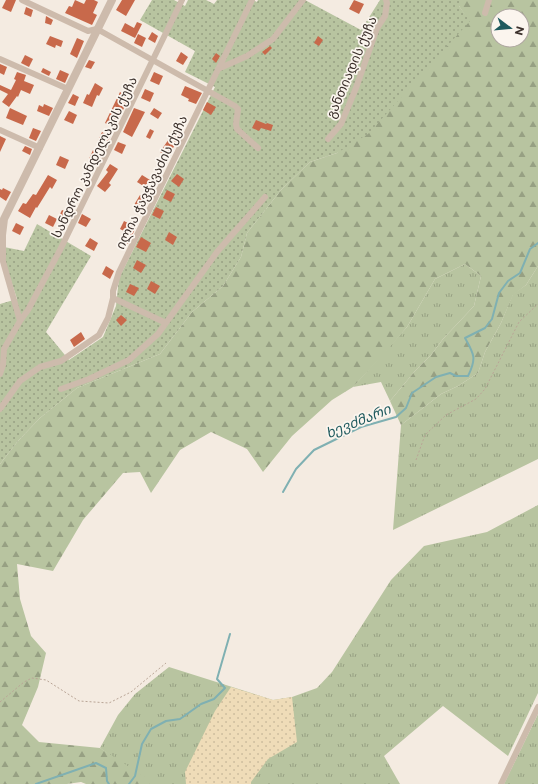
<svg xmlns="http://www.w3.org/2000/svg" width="538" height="784" font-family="Montserrat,'Noto Sans Georgian',sans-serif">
  <defs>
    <pattern id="grass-tufts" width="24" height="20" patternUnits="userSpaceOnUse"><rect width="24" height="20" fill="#b8c4a0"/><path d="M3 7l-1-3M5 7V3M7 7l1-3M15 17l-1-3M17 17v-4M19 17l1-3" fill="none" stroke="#97a083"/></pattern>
    <pattern id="forest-firs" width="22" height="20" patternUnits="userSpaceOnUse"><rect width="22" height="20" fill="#b8c4a0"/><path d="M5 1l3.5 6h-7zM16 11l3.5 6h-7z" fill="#97a083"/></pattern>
    <pattern id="sand-dots" width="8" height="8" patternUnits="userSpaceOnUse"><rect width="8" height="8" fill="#efdcb8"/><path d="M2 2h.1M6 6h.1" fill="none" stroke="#cebd9e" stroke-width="1.8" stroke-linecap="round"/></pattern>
    <pattern id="park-dots" width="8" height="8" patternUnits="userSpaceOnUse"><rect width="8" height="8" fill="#b8c4a0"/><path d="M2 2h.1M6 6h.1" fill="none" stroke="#97a083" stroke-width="1.8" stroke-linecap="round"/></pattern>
  </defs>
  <rect width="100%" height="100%" fill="#f4ebe1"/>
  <path fill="url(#grass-tufts)" d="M465 264 481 276 474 306 443 339 431 355 415 371 390 401 381 382 353 387 407 327 435 279Z
    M538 266V459L393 530 401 425 441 394 458 386 478 373 485 352 501 323 513 294 526 285Z
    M538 505V693L508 756 443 706 384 756 400 784H117L121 763 100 748 118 715 135 694 169 667 273 700 292 697 317 688 332 672 391 580 424 546 487 532Z
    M538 714V784H504Z"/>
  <path fill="url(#forest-firs)" fill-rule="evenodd" d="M459 0H538V266L526 285 513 295 501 323 485 352 478 373 458 386 441 394 401 425 390 401 415 371 431 355 443 339 474 306 481 276 465 264 435 279 407 327 383 355 353 387 332 400 292 436 263 472 247 449 211 432 180 450 151 493 140 472 123 473 83 520 53 571 17 564 20 599 31 636 46 653 38 687 22 725 39 742 100 748 148 779 150 784H86L81 782 67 784H0V464L18 441 40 418 77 388 160 354 192 312 223 286 241 257 247 233 281 190 310 162 337 153 469 21 459 6ZM498 16H522V40H498Z"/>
  <path fill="url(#sand-dots)" d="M231 687 273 700 292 697 297 742 268 759 251 782V784H186L185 772 215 711Z"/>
  <path fill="url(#park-dots)" d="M152 0H174L185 6 188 0H206L214 4 217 0H253L257 2 258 0H305L361 30 380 0H459V6L470 21 368 134 337 153 310 162 281 190 247 233 241 257 223 286 192 312 160 354 77 388 40 418 18 441 0 464V304L17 299 4 259V247L24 251 37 224 91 256 46 332 69 360 103 337 116 306 119 278 215 87 185 72 195 51 140 20Z"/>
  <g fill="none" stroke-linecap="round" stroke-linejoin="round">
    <path stroke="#7fb0b2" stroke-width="2" d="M283 492 296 469 314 450 361 427 396 417 406 408 412 393 436 377 450 373 456 376H468C477 358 474 354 465 338L485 328 492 319 499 293 508 281 520 273 530 249 538 243
      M36 784 96 763 106 768 107 781 109 784
      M129 784 135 776 142 744 151 729 166 721 180 719 201 704 214 699 225 688 217 679 230 634"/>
  </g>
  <path fill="#c8694b" d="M6 0H16L11 12 2 8Z
    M75 0 84 4 86 0H94L98 2 93 13 97 15 92 25 65 13 69 6 72 7Z
    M122 0H135L126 16 116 10Z
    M354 0 364 4 359 14 349 9Z
    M26 7 33 10 31 17 24 14Z
    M46 16 53 20 51 25 45 23Z
    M137 22 142 24 135 38 121 31 125 23 134 28Z
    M152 32 158 36 155 43 148 39Z
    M138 34 146 38 142 47 134 43Z
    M50 36 63 41 61 47 56 45 55 48 46 44Z
    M318 36 323 40 319 46 314 43Z
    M77 38 84 41 77 58 70 54Z
    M270 46 272 48 265 55 262 52Z
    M181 52 188 57 183 65 176 61Z
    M216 53 220 56 216 63 212 59Z
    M25 55 33 59 29 67 21 63Z
    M89 60 95 62 91 69 85 67Z
    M0 64 7 67 4 75 0 73Z
    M43 68 51 72 49 76 41 72Z
    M60 70 69 74 65 83 56 79Z
    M17 72 26 75 24 81 34 85 30 94 21 90 18 97 17 96 9 107 2 102 8 94 0 90V85L11 90 16 80 14 79Z
    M154 72 163 76 159 85 150 81Z
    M95 83 103 88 99 96 97 95 92 107 83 103 87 94 89 95Z
    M185 86 202 93 196 104 188 101 189 99 181 95Z
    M145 89 154 93 150 102 141 98Z
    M120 92 129 98 114 128 105 123Z
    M73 94 79 97 75 106 68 103Z
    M207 102 216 107 211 115 203 110Z
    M44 104 53 108 49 116 37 111 39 105 43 107Z
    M10 108 27 116 23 125 6 118Z
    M134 108 145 112 132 137 123 132Z
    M154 108 162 113 158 119 150 114Z
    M69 111 77 115 73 124 64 120Z
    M256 120 266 124 267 123 273 125 271 131 261 128 259 131 252 128Z
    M33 128 41 131 36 141 29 138Z
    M150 129 154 131 150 139 146 137Z
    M175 130 181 134 168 157 160 152Z
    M102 132 110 137 106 146 98 141Z
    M0 136 6 139 0 152Z
    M118 142 126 145 122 154 114 150Z
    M25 146 32 149 30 155 22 151Z
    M93 150 102 154 97 163 89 159Z
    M60 156 69 160 65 169 56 165Z
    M110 164 118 169 109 183 111 185 105 192 97 186 108 172 106 170Z
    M177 174 184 179 179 187 171 181Z
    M48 175 57 180 52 189 50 187 37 208 36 207 30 218 18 211 23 203 26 204 33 194 36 195Z
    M142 175 150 180 145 187 137 182Z
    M3 188 11 192 6 201 0 197V189L2 190Z
    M167 190 175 194 171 202 163 198Z
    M140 195 149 200 144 210 134 205Z
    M156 207 164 211 160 219 152 215Z
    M62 210 69 213 65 220 59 216Z
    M82 214 91 219 86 227 78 223Z
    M49 215 57 219 53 227 45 223Z
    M124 221 136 227 128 244 121 241 126 232 120 229Z
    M16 223 24 227 20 235 12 231Z
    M169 232 177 237 173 245 165 240Z
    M141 237 151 243 146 252 136 247Z
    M90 238 98 243 94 251 85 246Z
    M137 260 146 265 141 273 133 268Z
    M106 266 114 271 110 279 102 274Z
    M151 281 160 286 155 294 147 289Z
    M130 284 139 288 134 296 126 292Z
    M121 315 127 320 121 326 116 320Z
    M81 332 85 339 74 347 70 340Z"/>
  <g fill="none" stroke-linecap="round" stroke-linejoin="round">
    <path stroke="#b9a596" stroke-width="1" stroke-dasharray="2 2" stroke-linecap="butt" d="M416 460 425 435 446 415 476 399 485 389 519 322 538 304
      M0 702 24 682 32 678 46 680 79 701 109 703 131 692 166 663"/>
    <path stroke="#cdbbac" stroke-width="6" d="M22 0 88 31 97 29 235 106 238 109 236 124 237 129 258 148
      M485 13 489 0
      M0 59 68 89
      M218 69 247 56 273 39 303 0
      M0 130 40 148
      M328 139 341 124 356 88 377 28 385 16 387 3 386 0
      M0 259 2 258 20 321
      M113 298 166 323
      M0 374 3 365 4 349 20 321 28 310 60 250 182 0
      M61 389 89 379 129 360 158 334 217 252 265 197
      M0 409 20 381 40 367 61 361 99 335 108 318 113 298V291L119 272 252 0
      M501 784 538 707"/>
    <path stroke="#cdbbac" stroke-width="8" d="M2 258V235L4 219 112 0"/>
  </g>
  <g text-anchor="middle" stroke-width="3.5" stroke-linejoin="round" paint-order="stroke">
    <g font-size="13" fill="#3b302b" stroke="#fbf5ee">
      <text transform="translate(351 67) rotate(-67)" y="5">განთიადის ქუჩა</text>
      <text transform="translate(94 157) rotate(-64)" y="5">სანდრო კანდელაკის ქუჩა</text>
      <text transform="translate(151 182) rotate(-64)" y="5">ილია ჭავჭავაძის ქუჩა</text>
    </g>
    <g font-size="14" font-style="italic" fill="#1f5a5e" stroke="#fbf5ee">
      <text transform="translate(358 421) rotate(-22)" y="5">ხევძმარი</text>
    </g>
  </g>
  <g transform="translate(510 28) rotate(106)"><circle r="19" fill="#fbf5ee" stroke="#aea6a0"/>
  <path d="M0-3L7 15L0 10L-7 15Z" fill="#1f5a5e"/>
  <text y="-6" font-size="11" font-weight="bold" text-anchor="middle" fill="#3b302b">N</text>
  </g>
</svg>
